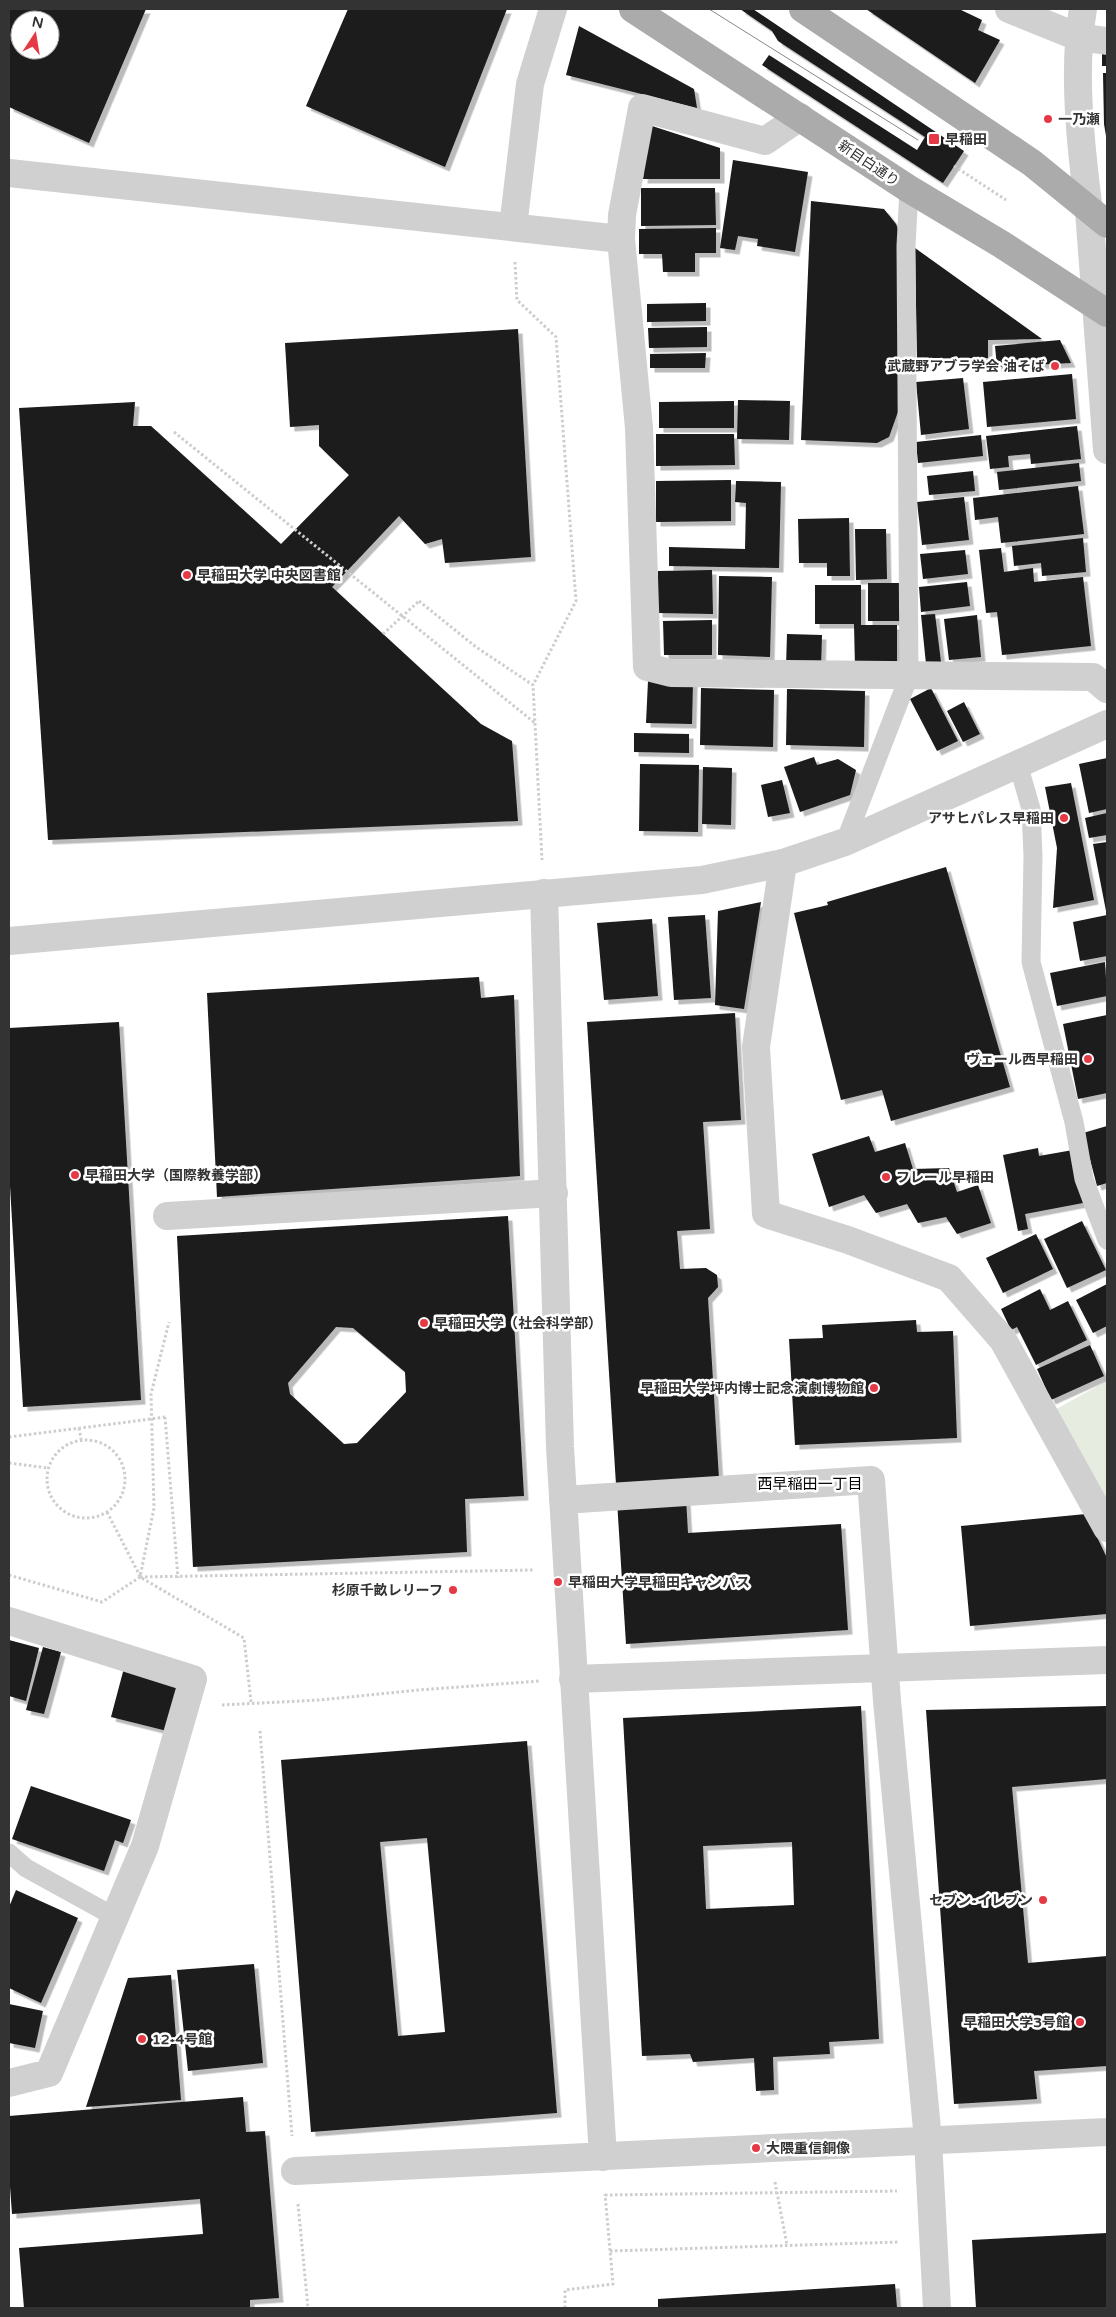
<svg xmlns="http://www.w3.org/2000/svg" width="1116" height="2317" font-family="'Varela Round','Noto Sans JP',sans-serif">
  <defs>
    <filter id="shadow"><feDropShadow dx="4.5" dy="4.5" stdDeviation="0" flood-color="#0004"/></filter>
  </defs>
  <rect width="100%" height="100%" fill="#fff"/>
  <path fill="#e6ecdf" d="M1107 1381V1505L1056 1409Z"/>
  <path fill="#1a1a1a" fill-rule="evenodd" filter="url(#shadow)" d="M9 9H146L89 143 9 107ZM20 20H50V50H20Z
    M348 9H507L445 167 306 106Z
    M740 9H753L964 151 943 183 762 65 769 55 917 150 925 137 778 41 772 31Z
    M866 9H959L982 20 978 30 1000 40 975 83Z
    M579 26 694 89 697 108 566 75Z
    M1102 52H1107V66H1102Z
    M1103 73H1107L1106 136 1104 124Z
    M649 125 720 148V179H643Z
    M733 160 808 172 795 252 757 246 758 239 738 236 735 250 720 248Z
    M641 188H715L716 225 641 226Z
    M811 201 884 209 896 224 900 235 899 409 889 437 877 443 801 440Z
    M716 228V253H695V272H663L662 254H639V229Z
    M915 248 1042 339 988 340V358L917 359Z
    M706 303V321L647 322V304Z
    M707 327V347L649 348 648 328Z
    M518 329 531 557 445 563 442 539 425 544 399 516 332 587 481 724 512 741 518 821 48 840 19 408 135 402 133 426H151L281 544 349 475 319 446V425L290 427 285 343Z
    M1060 340 1071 363 997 367 995 346Z
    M706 353 705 368H650V354Z
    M1072 374 1076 419 987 427 983 382Z
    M963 378 969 429 921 435 916 382Z
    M738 400 790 401 789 440 737 439Z
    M734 401V428H659V402Z
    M1077 426 1081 459 1031 464 1030 454 1008 456 1009 467 990 469 986 436Z
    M656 434H734L735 465 656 466Z
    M981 435 983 456 918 463 916 442Z
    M1079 463 1081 481 999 490 997 472Z
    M973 471 975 491 929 495 927 476Z
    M731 480V521L656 522V481Z
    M736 481 781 482 779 568 669 566V547L745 549 746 503 735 502Z
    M1078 486 1084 534 1001 543 998 517 975 520 973 498Z
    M964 497 969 540 922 545 917 502Z
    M849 518 850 576H827V563H799L798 519Z
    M855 529H886L887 579 856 580Z
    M1083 538 1086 572 1042 576 1041 563 1014 566 1012 546Z
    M1001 548 1004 572 1033 568 1034 582 1083 577 1091 646 1002 655 997 612 986 613 979 550Z
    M965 550 968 574 923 579 920 554Z
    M712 570 713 614 658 613V571Z
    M719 576 772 577 770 657 718 655Z
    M967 582 970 606 921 612 919 587Z
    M868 583H903V621H868Z
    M815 585H861V625H897V667L855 668 854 624H815Z
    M935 614 941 662 926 664 921 615Z
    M977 615 981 657 949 660 944 619Z
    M712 620V655H664L663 621Z
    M787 634 822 635 821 668 786 667Z
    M648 681 693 682 692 724 646 723Z
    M701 688 774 690 773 747 700 745Z
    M931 688 958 741 937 751 910 699Z
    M787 689 865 691 864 747 786 745Z
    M964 702 980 734 963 742 947 711Z
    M634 733 689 734V753L634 752Z
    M814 757 817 765 838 759 856 770 850 795 800 812 784 767Z
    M1107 758V809L1089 813 1079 764Z
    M640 764 699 765 698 832 639 831Z
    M703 767 732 768 731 825 702 824Z
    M782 780 790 813 768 817 761 785Z
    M1071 783 1094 900 1053 908 1057 848 1045 787Z
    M1107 813V835L1089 838 1085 818Z
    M1107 842V911H1106L1093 844Z
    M946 867 1010 1087 891 1121 882 1090 841 1100 794 913 828 905 827 902Z
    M761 902 744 1009 715 1005 718 911Z
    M705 915 711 998 674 1000 668 917Z
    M1107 915V956L1080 961 1073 922Z
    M652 919 658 996 604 1000 597 923Z
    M1105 962 1107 996 1057 1006 1050 973Z
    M479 977 481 998 514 995 520 1176 217 1197 207 993Z
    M735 1013 741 1120 703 1122 710 1229 677 1231 680 1269 706 1268 717 1275 718 1287 708 1298 719 1479 685 1481 688 1533 841 1524 848 1630 626 1644 587 1022Z
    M1107 1015V1093L1078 1099 1063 1024Z
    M119 1022 141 1400 23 1407 9 1169V1028Z
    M1107 1126V1183L1097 1186 1083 1133Z
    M869 1136 875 1152 905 1143 913 1169 949 1168 957 1192 978 1185 991 1223 957 1234 946 1217 918 1223 907 1204 876 1213 864 1195 829 1207 812 1154Z
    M1038 1148 1039 1156 1073 1150 1083 1203 1025 1214 1028 1229 1018 1231 1003 1155Z
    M508 1216 524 1496 465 1499 467 1552 193 1567 177 1236ZM336 1327 353 1328 405 1372 406 1392 357 1443 344 1444 290 1394 288 1383Z
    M1082 1221 1106 1270 1067 1288 1044 1239Z
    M1036 1234 1053 1269 1003 1293 986 1258Z
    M1107 1284V1326L1093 1333 1076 1300Z
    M1040 1289 1050 1310 1068 1301 1087 1340 1036 1365 1017 1327 1011 1330 1001 1309Z
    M916 1320 917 1332 953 1331 957 1438 795 1445 789 1339 823 1338 822 1325Z
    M1090 1345 1104 1376 1051 1400 1037 1369Z
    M1086 1514 1107 1558V1614L970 1626 961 1526Z
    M9 1640 39 1648 26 1701 9 1696Z
    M43 1647 61 1652 44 1714 26 1710Z
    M124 1668 180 1683 167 1731 111 1717Z
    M861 1706 879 2039 829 2042 830 2054 773 2057 774 2090 756 2091 754 2058 693 2062 690 2054 642 2056 623 1718ZM792 1842 794 1905 706 1909 703 1846Z
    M1107 1706V1779L1012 1787 1028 1963 1107 1956V2066L1034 2071 1037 2099 954 2104 926 1710Z
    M527 1741 557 2113 311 2132 281 1760ZM427 1838 445 2032 398 2036 380 1842Z
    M31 1786 131 1820 123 1843 115 1840 104 1871 12 1839Z
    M16 1890 78 1918 41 2003 9 1988V1907Z
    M254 1964 263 2063 188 2071 177 1970Z
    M171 1975 181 2100 86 2107 128 1978Z
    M9 2004 43 2011 35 2048 9 2043Z
    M243 2097 246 2132 265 2131 279 2298 250 2300V2308H24L19 2248 203 2234 200 2199 12 2214 9 2173V2116Z
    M1107 2233V2308H976L972 2240Z
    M895 2284 897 2308H658V2299Z"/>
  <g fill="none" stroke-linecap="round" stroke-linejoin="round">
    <path stroke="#cdcdcd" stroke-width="3" stroke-dasharray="2.5 2.5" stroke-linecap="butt" d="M954 166 1006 200
      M515 262 517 300 556 337 576 601 533 685
      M174 432 535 723
      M419 601 476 647 533 685 542 860
      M165 1417 178 1578
      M79 1428 81 1439
      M9 1437 128 1422
      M47 1479a39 39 0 1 1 78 0a39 39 0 1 1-78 0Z
      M9 1463 48 1468
      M107 1512 140 1576
      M9 1575 102 1602 140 1577 154 1508 151 1394 169 1322
      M251 1702 244 1638 140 1577 534 1570
      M222 1705 319 1700 418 1690 540 1681
      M260 1731 292 2136
      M775 2182 787 2245
      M605 2195 897 2191
      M298 2204 308 2308
      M610 2251 899 2242
      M565 2308V2290L613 2284 605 2194"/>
    <path stroke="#d0d0d0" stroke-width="19" d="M1018 764 1031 809 1033 856 1031 962 1074 1122 1084 1179 1107 1240
      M845 842 909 676 906 246 909 189
      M9 1853 26 1868 115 1917"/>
    <path stroke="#d0d0d0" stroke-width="28" d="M1078 37 1107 41
      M544 893 560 1447 603 2157
      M167 1216 554 1193
      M563 1500 871 1480 887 1701 928 2140 937 2308
      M573 1679 1107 1660
      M295 2171 1107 2132"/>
    <path stroke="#d0d0d0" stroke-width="28" d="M1009 9 1078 37
      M1083 9C1072 71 1081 149 1089 211
      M800 117 765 141 642 108 622 215 621 239 639 428 647 667 671 673 1093 677 1107 689
      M783 863 756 1047 766 1214 848 1240 949 1278 1003 1340 1107 1528
      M9 1621 193 1679 145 1846 49 2073 9 2083"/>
    <path stroke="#d0d0d0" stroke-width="28" d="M9 173 621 239
      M1089 211 1107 450
      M513 227 530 84 553 9
      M9 941 702 880 783 863 845 842 1107 724"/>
    <path stroke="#ababab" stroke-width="28" d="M633 9 909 189 1001 244 1107 313
      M803 9 1032 163 1107 224"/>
    <path stroke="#888" stroke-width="1" d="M709 9 918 140"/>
    <path stroke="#cdcdcd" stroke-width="3" stroke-dasharray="2.5 2.5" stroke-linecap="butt" d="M383 634 419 601
      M128 1422 165 1417"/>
  </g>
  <g fill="#e63946" stroke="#fff" stroke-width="2">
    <circle cx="1048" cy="119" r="5"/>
    <rect x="928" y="133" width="12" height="12" rx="2.5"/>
    <circle cx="1055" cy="366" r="5"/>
    <circle cx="187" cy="575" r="5"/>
    <circle cx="1064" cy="818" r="5"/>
    <circle cx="1088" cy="1059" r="5"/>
    <circle cx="75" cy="1175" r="5"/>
    <circle cx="886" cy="1177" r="5"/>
    <circle cx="424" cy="1323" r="5"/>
    <circle cx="874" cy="1388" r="5"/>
    <circle cx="558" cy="1582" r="5"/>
    <circle cx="453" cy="1590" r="5"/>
    <circle cx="1043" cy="1900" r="5"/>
    <circle cx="1080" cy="2022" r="5"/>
    <circle cx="142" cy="2039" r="5"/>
    <circle cx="756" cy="2148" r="5"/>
  </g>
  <g text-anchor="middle" stroke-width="5" stroke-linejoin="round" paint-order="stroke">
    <g font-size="14" font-weight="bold" fill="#333" stroke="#fff" text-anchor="start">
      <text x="1058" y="124">一乃瀬</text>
      <text x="945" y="144">早稲田</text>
      <text x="1045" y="371" text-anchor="end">武蔵野アブラ学会 油そば</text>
      <text x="197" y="580">早稲田大学 中央図書館</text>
      <text x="1054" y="823" text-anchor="end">アサヒパレス早稲田</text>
      <text x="1078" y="1064" text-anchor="end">ヴェール西早稲田</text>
      <text x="85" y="1180">早稲田大学（国際教養学部）</text>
      <text x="896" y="1182">フレール早稲田</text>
      <text x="434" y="1328">早稲田大学（社会科学部）</text>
      <text x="864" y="1393" text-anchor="end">早稲田大学坪内博士記念演劇博物館</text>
      <text x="568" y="1587">早稲田大学早稲田キャンパス</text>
      <text x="443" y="1595" text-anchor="end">杉原千畝レリーフ</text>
      <text x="1033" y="1905" text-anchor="end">セブン-イレブン</text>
      <text x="1070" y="2027" text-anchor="end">早稲田大学3号館</text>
      <text x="152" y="2044">12-4号館</text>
      <text x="766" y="2153">大隈重信銅像</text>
    </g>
    <g font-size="14" fill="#333" stroke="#fff">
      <text transform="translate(869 163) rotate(34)" y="5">新目白通り</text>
    </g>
    <g font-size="15" fill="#000" stroke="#fff">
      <text x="810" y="1489">西早稲田一丁目</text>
    </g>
  </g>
  <rect width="1116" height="2317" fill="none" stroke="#333333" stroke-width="20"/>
  <g transform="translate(35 35) rotate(12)"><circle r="24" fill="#ffffff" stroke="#adadad"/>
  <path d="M0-4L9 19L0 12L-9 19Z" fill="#e63946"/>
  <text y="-8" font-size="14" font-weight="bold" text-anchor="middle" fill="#333333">N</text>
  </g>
</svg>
